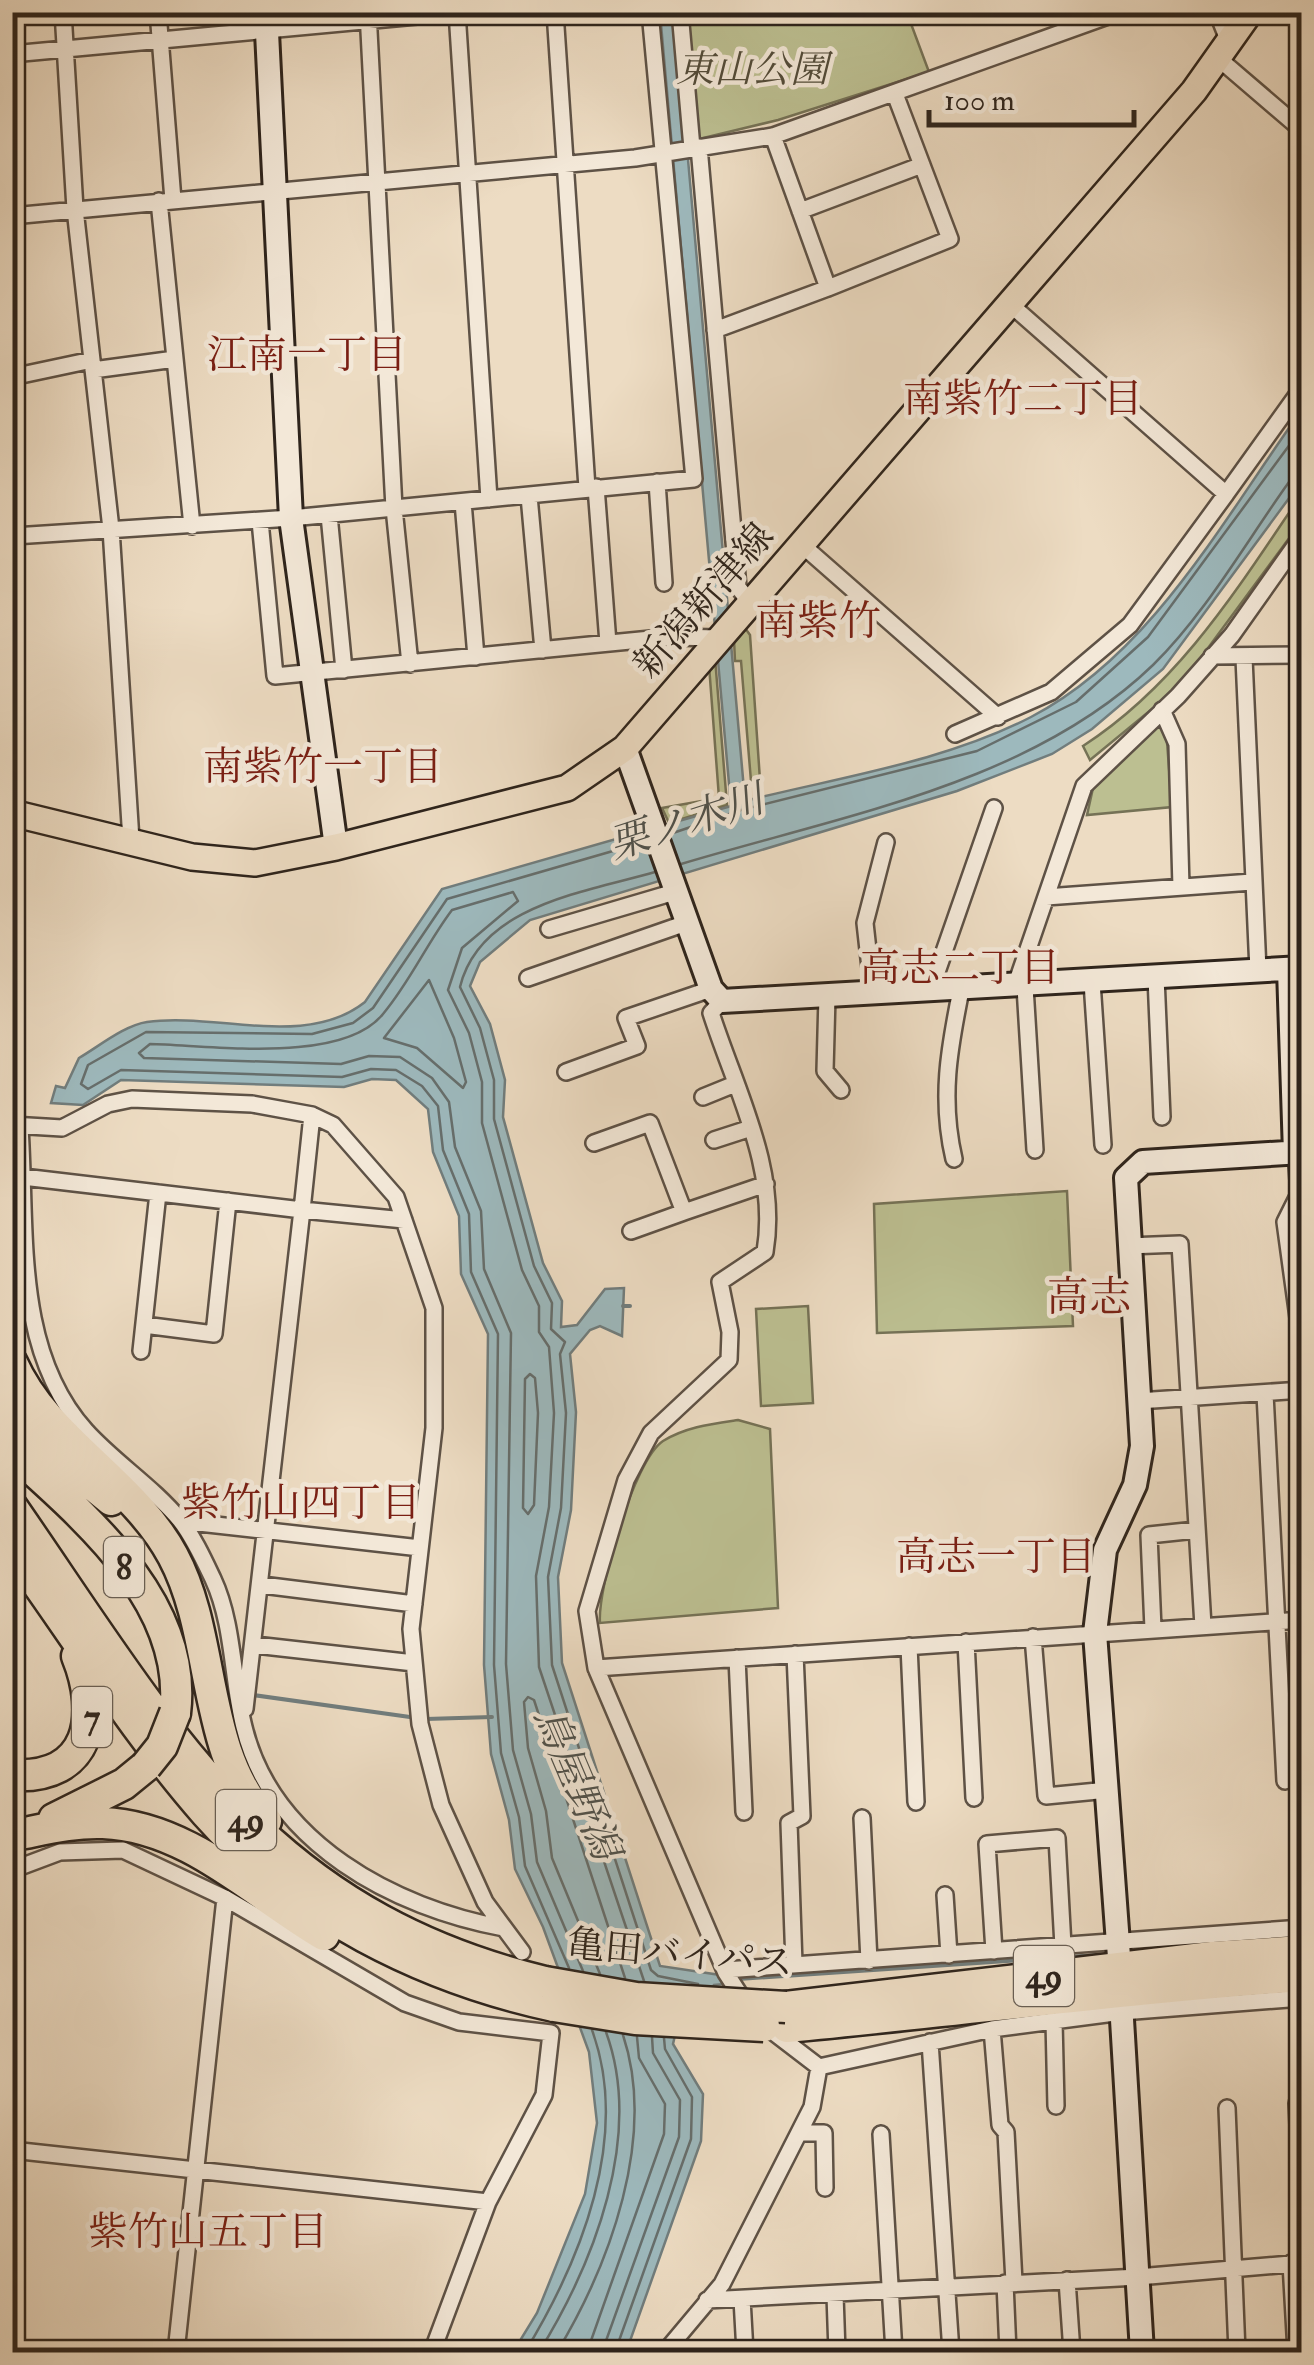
<svg xmlns="http://www.w3.org/2000/svg" width="1314" height="2365" font-family="'IM FELL Double Pica','Noto Serif JP',serif">
  <rect width="100%" height="100%" fill="#eddcc3"/>
  <filter id="stains"><feTurbulence type="fractalNoise" baseFrequency=".002" numOctaves="4"/><feColorMatrix values="0 0 0 0 .2 0 0 0 0 .09 0 0 0 0 .02 0 0 0 .5 -.17"/></filter>
  <radialGradient id="worn" r=".72"><stop offset=".6" stop-color="#630" stop-opacity="0"/><stop offset="1" stop-color="#630" stop-opacity=".3"/></radialGradient>
  <path fill="#bcbf91" stroke="#757256" stroke-width="2.5" d="M683 13H907L929 72 778 120 695 140Z
    M1301 495V522L1180 686 1090 760 1083 746C1179 684 1238 588 1301 495Z
    M745 628 750 635 760 780 751 781 741 661H735L734 640Z
    M715 658 727 805 669 823 662 808 719 798 709 665Z
    M1157 724 1166 729 1172 807 1087 815 1093 788Z
    M1067 1191 1073 1326 877 1333 874 1204Z
    M808 1306 813 1403 761 1406 756 1309Z
    M738 1420 770 1429 778 1608 600 1623C597 1589 634 1460 663 1441 686 1427 711 1424 738 1420Z"/>
  <path fill="#9db9bd" stroke="#717d7d" stroke-width="2.5" d="M660 13H675L745 801C840 777 944 762 1031 717 1152 654 1224 518 1301 411V482L1163 669 1092 729 1052 754 957 791 530 920 480 962 470 986 490 1024 505 1080 503 1117 543 1263 562 1301 561 1327 577 1325 605 1289 624 1288 622 1336 600 1326 590 1330 570 1354 576 1412 571 1510 558 1577 562 1663 660 1966 720 1975 725 1984 714 1985 676 2031 673 2044 703 2094 701 2141 630 2341 622 2352H513L537 2313 585 2194 597 2123 589 2052 543 1927 515 1869 509 1820 491 1754 484 1665 488 1334 461 1274 459 1216 433 1152 428 1109 396 1080 372 1079 344 1087 121 1080 83 1105 51 1103 56 1086 65 1088 79 1058C98 1047 125 1025 147 1022 216 1012 306 1049 365 1002L442 889 731 806Z"/>
  <g fill="none" stroke-linecap="round" stroke-linejoin="round">
    <path stroke="#666e6c" stroke-width="2.5" d="M670 834 741 810 977 751 1076 702 1148 637 1302 428
      M681 864C840 816 1030 784 1153 665 1206 613 1246 542 1289 482L1302 477
      M655 872C586 892 480 905 460 987L480 1028 494 1080V1119L534 1266 552 1303 551 1329 565 1342 560 1354 566 1413 561 1508 548 1577 552 1665 651 1970 658 1976 698 1984
      M429 980 454 1038 466 1082 463 1088 417 1048 384 1038Z
      M530 1374 535 1378 538 1413 534 1505 528 1514 523 1508 525 1379Z
      M569 1968 525 1866 519 1817 501 1753 494 1665 498 1334 471 1272 469 1214 443 1150 438 1106 422 1086 396 1070 371 1069 342 1077 121 1070 88 1089 81 1084 88 1065 146 1032 312 1034 353 1023 373 1008 447 899 644 842
      M583 1971 537 1862 531 1814 513 1750 506 1664 511 1333 484 1269 481 1211 455 1147 449 1102 432 1078 400 1057 369 1056 341 1064 144 1058 139 1053 150 1044C210 1045 342 1065 383 1014 410 982 427 943 452 910L513 892 518 901 462 948 448 990 469 1033 482 1082V1123L522 1270 539 1306V1332L549 1347 554 1413 549 1507 536 1576 539 1667 644 1981
      M600 1974 552 1858 546 1811 528 1748 524 1702 528 1697 534 1700 625 1978
      M525 2352C581 2260 631 2137 592 2030
      M539 2352C594 2263 644 2136 606 2032
      M557 2352C610 2264 657 2137 623 2035
      M587 2352 664 2134 665 2104 639 2058 637 2037
      M602 2352 679 2137 680 2100 653 2053 652 2037
      M615 2352 691 2139 692 2097 665 2049 664 2038"/>
    <path stroke="#717d7d" stroke-width="4" d="M623 1306H630
      M253 1695 417 1718
      M426 1719 492 1717
      M738 1979 1097 1955"/>
    <path stroke="#c7b7a2" stroke-width="15" stroke-dasharray="15 8" stroke-linecap="butt" d="M12 1849 21 1864"/>
    <defs>
      <path id="street" d="M63 12 75 209 111 529 131 840
        M158 12 173 200
        M368 12 394 508 410 664
        M457 12 489 499
        M555 12 587 488
        M680 12 692 148
        M1217 12 1225 32
        M12 54 460 12
        M1218 58 1302 130
        M773 136 828 288 950 239 895 94
        M699 147 738 587 750 603
        M159 201 192 526
        M800 211 922 165
        M12 216 635 158 773 136 1119 12
        M1010 304 1226 494 1302 388
        M715 330 828 288
        M93 370 175 359
        M12 377 92 360
        M657 482 664 583
        M596 487 608 643
        M529 496 543 650
        M463 502 476 657
        M12 506 14 536 291 518 694 479 650 12
        M329 515 344 670
        M260 521 275 676 671 637 720 638
        M801 544 998 717
        M1212 656 1302 655
        M1244 658 1258 970
        M1162 710 1177 744 1181 887
        M955 734 1051 692 1130 625 1226 494
        M1046 897 1252 882
        M549 929 678 891
        M1156 977 1162 1117
        M528 978 689 922
        M1092 982 1103 1145
        M1015 987 1084 786 1178 696 1232 635 1302 536
        M1025 987 1035 1150
        M930 992 994 808
        M873 995 865 923 886 842
        M827 996 825 1071 841 1090
        M722 1001 711 1013C736 1091 779 1169 765 1252L720 1282 730 1332 729 1360 651 1433 626 1480 587 1611 596 1668 726 1973 746 2004
        M566 1072 637 1046 626 1018 711 989
        M703 1097 735 1084
        M312 1115 302 1210 404 1220
        M12 1125 62 1128 108 1104 132 1099 252 1104 312 1115 333 1125 396 1197 434 1308V1428L411 1629 420 1724 441 1805 485 1902 522 1952
        M20 1128C27 1230 13 1350 86 1431 115 1463 153 1487 180 1520 193 1536 204 1560 213 1579 234 1624 232 1680 244 1727 272 1843 394 1908 504 1928
        M714 1140 751 1128
        M594 1143 650 1123 684 1212 766 1184
        M1296 1152 1299 1194 1285 1222 1302 1347
        M954 1159C940 1099 949 1049 961 990
        M23 1177 302 1210 245 1709
        M631 1231 684 1212
        M1128 1246 1180 1244 1203 1626
        M144 1325 214 1334 228 1201
        M141 1351 158 1193
        M1265 1394 1285 1781
        M1138 1401 1302 1390
        M181 1521 420 1548
        M262 1585 414 1604
        M1153 1629 1149 1535 1196 1530
        M1033 1637 1046 1796 1108 1790
        M966 1642 974 1798
        M255 1645 414 1663
        M909 1646 916 1802
        M737 1658 744 1812
        M596 1668 1302 1620
        M862 1818 869 1961
        M12 1870 60 1852 123 1850 225 1898 405 2003 459 2022 551 2033 544 2095 488 2202 432 2352
        M945 1895 949 1955
        M994 1951 987 1844 1057 1838 1063 1946
        M794 1964 789 1823 802 1816 795 1654
        M725 1970 1302 1928
        M1054 2021 1056 2106
        M992 2029 1000 2125 1006 2132 1014 2282
        M772 2031 819 2067
        M930 2042 951 2352
        M819 2067 992 2029 1122 2012 1302 1998
        M1297 2103 1302 2210
        M1227 2108 1237 2352
        M800 2133H824L825 2188
        M881 2134 894 2352
        M12 2150 488 2202
        M1291 2263 1296 2352
        M1067 2280 1072 2352
        M1005 2283 1008 2352
        M835 2295 837 2352
        M742 2299 745 2352
        M707 2300 1138 2277 1302 2263
        M176 2352 225 1898
        M665 2352 722 2284 812 2107 819 2067"/>
      <path id="secondary" d="M266 12 291 518 336 847
        M625 748 711 989 722 1001 1302 968
        M1289 969 1295 1153
        M1119 1957 1095 1633 1105 1550 1135 1485 1142 1446 1126 1178 1143 1162 1302 1152
        M1121 2003 1142 2352"/>
      <path id="primary" d="M12 813 192 857 255 863 336 847 567 788 625 748 1194 91 1250 12"/>
      <path id="highway" d="M12 1363C46 1440 133 1481 173 1556 217 1638 200 1750 266 1821
        M12 1419 111 1500
        M12 1451C86 1518 189 1604 175 1713
        M12 1507C167 1731 261 1913 545 1982
        M12 1548C76 1636 134 1731 206 1813 296 1914 423 1978 554 2006
        M12 1775C91 1780 101 1715 77 1656
        M54 1819 124 1784 146 1766
        M25 1833C50 1828 76 1822 103 1823 188 1826 254 1894 324 1935
        M786 2007 1212 1957 1302 1951
        M787 2027C959 2011 1129 1988 1302 1976"/>
    </defs>
    <use href="#street" stroke="#5e5246" stroke-width="20"/>
    <use href="#secondary" stroke="#2e241c" stroke-width="28"/>
    <use href="#primary" stroke="#2e241c" stroke-width="30"/>
    <use href="#highway" stroke="#2e241c" stroke-width="35"/>
    <use href="#street" stroke="#f3e8d8" stroke-width="15"/>
    <use href="#secondary" stroke="#f3e8d8" stroke-width="22"/>
    <use href="#primary" stroke="#eddcc3" stroke-width="25"/>
    <use href="#highway" stroke="#eddcc3" stroke-width="30"/>
    <defs>
      <path id="highway-bridge" d="M146 1766 162 1746 175 1713
        M545 1982 636 1998 786 2007
        M554 2006 635 2019 764 2026"/>
    </defs>
    <use href="#highway-bridge" stroke="#2e241c" stroke-width="35" stroke-linecap="butt"/>
    <use href="#highway-bridge" stroke="#eddcc3" stroke-width="30"/>
  </g>
  <g text-anchor="middle" stroke-width="9" stroke-linejoin="round" paint-order="stroke">
    <g fill="#f3e8d8" stroke="#695f54" stroke-width="2.5">
      <rect x="104" y="1537" width="40" height="60" rx="8"/>
      <rect x="72" y="1687" width="40" height="60" rx="8"/>
      <rect x="216" y="1790" width="60" height="60" rx="8"/>
      <rect x="1014" y="1946" width="60" height="60" rx="8"/>
    </g>
    <g font-size="35" font-weight="bold" fill="#2e241c">
      <text x="124" y="1579">8</text>
      <text x="92" y="1729">7</text>
      <text x="246" y="1832">49</text>
      <text x="1044" y="1988">49</text>
    </g>
    <g font-size="38" font-style="italic" fill="#524b39" stroke="#f3e8d8">
      <text x="752" y="82">東山公園</text>
    </g>
    <g font-size="38" fill="#2e241c" stroke="#f3e8d8">
      <text transform="translate(703 600) rotate(-49)" y="13">新潟新津線</text>
      <text transform="translate(680 1953) rotate(5)" y="13">亀田バイパス</text>
    </g>
    <g font-size="40" fill="#7a1f14" stroke="#f3e8d8">
      <text x="307" y="368">江南一丁目</text>
      <text x="1023" y="412">南紫竹二丁目</text>
      <text x="323" y="780">南紫竹一丁目</text>
      <text x="960" y="981">高志二丁目</text>
      <text x="301" y="1516">紫竹山四丁目</text>
      <text x="996" y="1570">高志一丁目</text>
      <text x="208" y="2245">紫竹山五丁目</text>
    </g>
    <g font-size="40" font-style="italic" fill="#4f514c" stroke="#f3e8d8">
      <text transform="translate(686 821) rotate(-18)" y="14">栗ノ木川</text>
      <text transform="translate(578 1783) rotate(67)" y="14">鳥屋野潟</text>
    </g>
    <g font-size="42" fill="#7a1f14" stroke="#f3e8d8">
      <text x="818" y="635">南紫竹</text>
      <text x="1089" y="1311">高志</text>
    </g>
  </g>
  <rect width="1314" height="2365" fill="none" stroke="#eddcc3" stroke-width="50"/>
  <rect x="15" y="15" width="1284" height="2335" fill="none" stroke="#2e241c" stroke-width="5"/>
  <rect x="25" y="25" width="1264" height="2315" fill="none" stroke="#2e241c" stroke-width="2.5"/>
  <path d="M929 110v15h205v-15" fill="none" stroke="#2e241c" stroke-width="5"/>
  <text x="944" y="110" font-size="30" fill="#2e241c" stroke="#f3e8d8" stroke-width="8" paint-order="stroke">100 m</text>
  <rect width="100%" height="100%" filter="url(#stains)"/>
  <rect width="100%" height="100%" fill="url(#worn)"/>
</svg>
